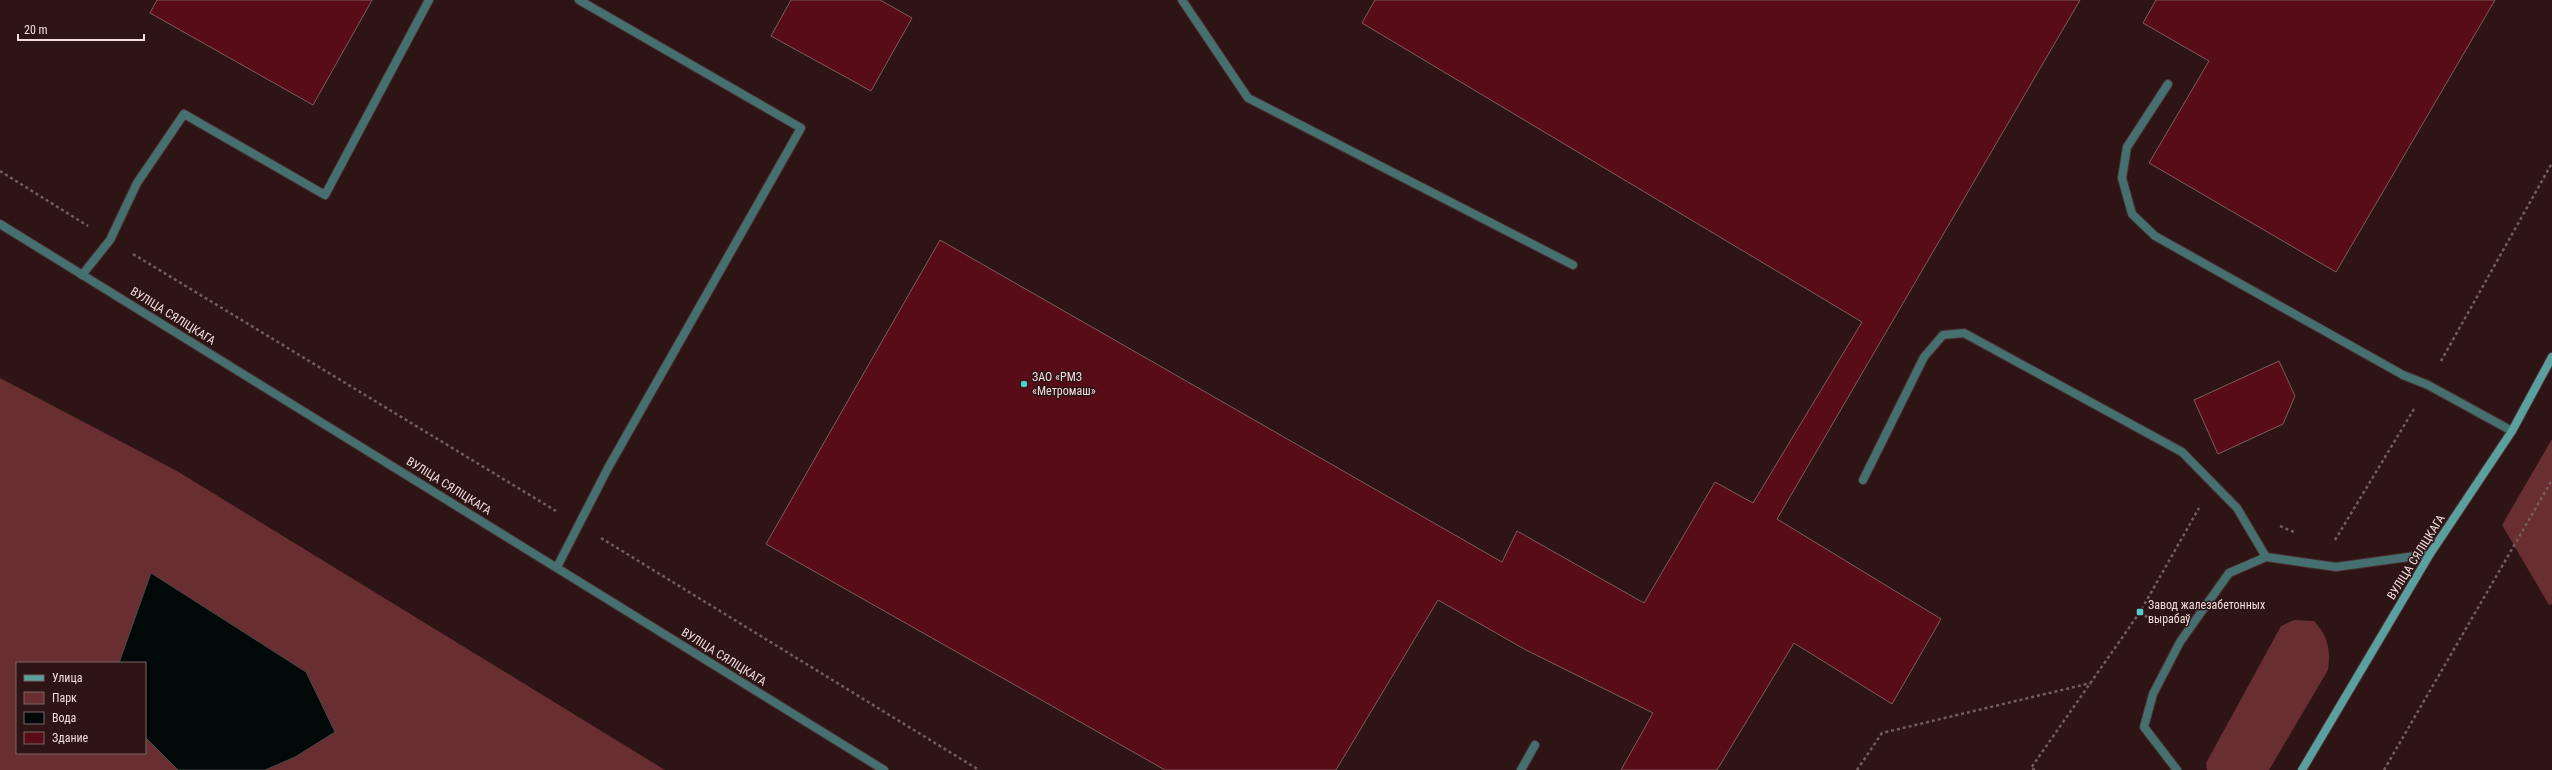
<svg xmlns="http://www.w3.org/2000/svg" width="2552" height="770" font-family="'Roboto Condensed',sans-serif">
  <rect width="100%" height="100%" fill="#2e1415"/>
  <path fill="#682e31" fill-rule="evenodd" d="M0 378 177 471 665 770H0ZM17 663H145V753H17Z
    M2552 439V604L2549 605 2502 525Z
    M2294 620 2314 621C2328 636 2331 650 2328 670L2269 770H2207L2206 763 2281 626Z"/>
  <path fill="#000808" stroke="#484848" d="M151 573 306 672 335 732 295 757 265 770H178L145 737V663H119Z"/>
  <path fill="#570c17" stroke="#7d5c5c" d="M157 0H372L313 105 150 13Z
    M791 0H880L912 18 871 91 771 36Z
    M1375 0H2080L1777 519 1941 619 1892 704 1794 643 1717 770H1621L1653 713 1526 650 1438 600 1336 770H1165L766 544 940 240 1502 562 1517 531 1644 603 1715 482 1753 503 1862 322 1362 23Z
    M2156 0H2495L2336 272 2149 163 2209 61 2143 23Z
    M2279 361 2295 396 2283 424 2218 454 2194 400Z"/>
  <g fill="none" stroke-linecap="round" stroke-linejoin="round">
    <defs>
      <path id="service" d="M1182 0 1248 98 1573 265
        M2168 84 2127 147 2122 178 2132 214 2155 236 2403 375 2428 385 2512 431
        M82 275 110 240 137 183 184 114 325 195 429 0
        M1863 480 1924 357 1943 335 1964 333 2182 452 2237 508 2266 557
        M557 567 608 468 801 128 579 0
        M1521 770 1535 745
        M2177 770 2144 727 2153 694 2180 642 2229 573 2266 557 2336 567 2430 554"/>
      <path id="minor" d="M0 224 884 770"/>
      <path id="secondary" d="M2302 770 2430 554 2512 431 2552 357"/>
    </defs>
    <use href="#service" stroke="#493031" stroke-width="10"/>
    <use href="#minor" stroke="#493031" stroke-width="10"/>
    <use href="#secondary" stroke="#493031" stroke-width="10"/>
    <path stroke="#745d5d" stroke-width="2.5" stroke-dasharray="3 3" stroke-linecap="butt" d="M0 171 88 226
      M133 254 556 511
      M2441 361 2552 163
      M2280 526 2294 532
      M601 538 979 770
      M2335 540 2414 409
      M2140 612 2159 626
      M1857 770 1882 733 2091 683
      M2035 770 2031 768 2140 612 2199 508
      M2384 770 2552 480"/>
    <use href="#service" stroke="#467070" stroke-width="8"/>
    <use href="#minor" stroke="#467070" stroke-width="8"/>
    <use href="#secondary" stroke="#59a09f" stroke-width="8"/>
  </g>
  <g fill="#52cdcc" stroke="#2e1415" stroke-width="1.5">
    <circle cx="1024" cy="384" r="4"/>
    <rect x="2136" y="608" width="8" height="8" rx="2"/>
  </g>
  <g text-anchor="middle" stroke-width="3" stroke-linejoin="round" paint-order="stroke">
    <g font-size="12" fill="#f0dddc" stroke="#2e1415">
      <text transform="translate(173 316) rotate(32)" y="4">ВУЛІЦА СЯЛІЦКАГА</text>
      <text transform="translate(449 486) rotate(32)" y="4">ВУЛІЦА СЯЛІЦКАГА</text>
      <text transform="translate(2416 557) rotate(-58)" y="4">ВУЛІЦА СЯЛІЦКАГА</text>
      <text transform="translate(724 657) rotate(32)" y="4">ВУЛІЦА СЯЛІЦКАГА</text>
    </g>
    <g font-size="12" fill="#f0dddc" stroke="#2e1415" text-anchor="start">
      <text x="1032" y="381">ЗАО «РМЗ<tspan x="1032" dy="14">«Метромаш»</tspan></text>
      <text x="2148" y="609">Завод жалезабетонных<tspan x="2148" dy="14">вырабаў</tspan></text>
    </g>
  </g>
  <rect x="16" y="662" width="130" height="92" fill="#2e1415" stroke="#7c6465"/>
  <rect x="24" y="675" width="20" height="6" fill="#59a09f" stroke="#7c6465"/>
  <text x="52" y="682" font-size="12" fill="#f0dddc">Улица</text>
  <rect x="24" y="692" width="20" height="12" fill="#682e31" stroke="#7c6465"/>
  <text x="52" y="702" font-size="12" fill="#f0dddc">Парк</text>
  <rect x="24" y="712" width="20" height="12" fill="#000808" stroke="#7c6465"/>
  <text x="52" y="722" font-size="12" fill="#f0dddc">Вода</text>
  <rect x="24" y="732" width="20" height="12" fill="#570c17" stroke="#7c6465"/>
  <text x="52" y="742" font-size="12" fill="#f0dddc">Здание</text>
  <path d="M18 34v6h126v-6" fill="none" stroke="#f0dddc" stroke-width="2"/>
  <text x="24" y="34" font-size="12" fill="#f0dddc" stroke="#2e1415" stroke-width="3" paint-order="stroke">20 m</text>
</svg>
